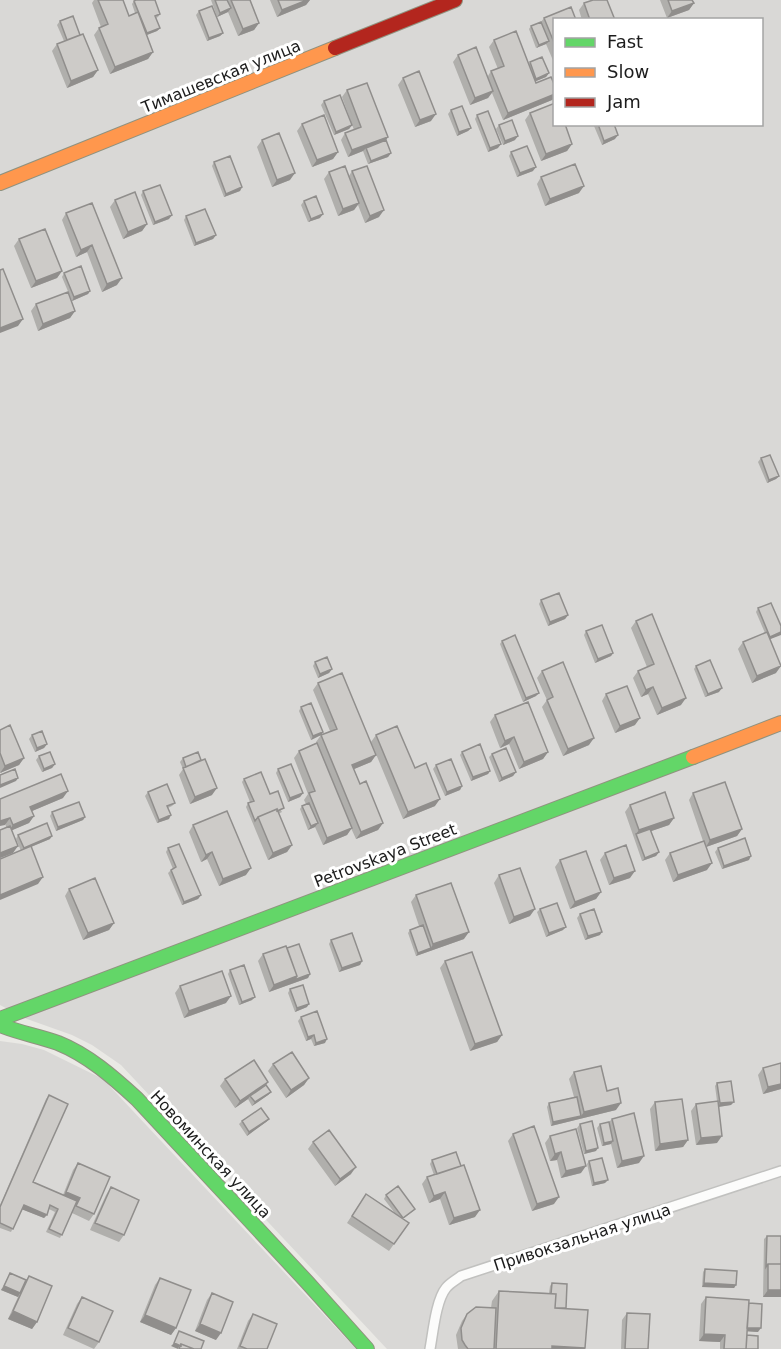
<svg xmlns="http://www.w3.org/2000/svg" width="781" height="1349" font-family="'DejaVu Sans',sans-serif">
  <rect width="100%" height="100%" fill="#eae9e5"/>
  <path fill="#d9d8d6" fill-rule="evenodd" d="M0 0H781V1349H387L121 1065 92 1045 72 1035 27 1019 0 1005ZM554 20H762V124H554Z
    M0 1041 22 1044 44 1050 103 1079 356 1349H0Z"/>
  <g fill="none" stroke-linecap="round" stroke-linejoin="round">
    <defs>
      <path id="lane" d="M430 1349C433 1333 436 1300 446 1288 450 1283 456 1280 461 1276L781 1171"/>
      <path id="fast" d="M0 1019 693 757
        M0 1025C19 1033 39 1036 58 1043 88 1055 113 1077 137 1099L307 1282 367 1349"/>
      <path id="slow" d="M0 183 335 48
        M693 757 781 723"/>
      <path id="jam" d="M335 48 455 0"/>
    </defs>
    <use href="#lane" stroke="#c1c1bf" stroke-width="12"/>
    <use href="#fast" stroke="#90927f" stroke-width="16"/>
    <use href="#slow" stroke="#90927f" stroke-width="16"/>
    <use href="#jam" stroke="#90927f" stroke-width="16"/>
    <use href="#lane" stroke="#fcfcfb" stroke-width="9"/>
    <use href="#fast" stroke="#63d668" stroke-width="14"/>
    <use href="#slow" stroke="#ff974d" stroke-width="14"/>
    <use href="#jam" stroke="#b3261e" stroke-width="14"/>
  </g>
  <path fill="#b0afac" d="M94 0H123L129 16 135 13 132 4 134 1 160 14 158 17 156 18 160 28 157 31 147 35 153 52 148 59 110 74 94 35 99 28 101 27 92 3Z
    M211 0H250L259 23 254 30 238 36 228 12 217 17Z
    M270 0H310L306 5 277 17Z
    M660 0H692L694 3 689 10 667 18Z
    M584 3 615 20H582L579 10Z
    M199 11 223 33 220 36 207 41 196 15Z
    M544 18 555 20V65L546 44 536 48 529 29 531 26 541 22Z
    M60 21 80 35 98 70 93 77 67 88 52 51 57 44 64 41 57 25Z
    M494 40 529 64 530 62 549 73 546 77 536 81V83L555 86V97L552 100 503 120 492 93 488 98 470 105 453 62 458 55 488 76 491 71 498 69 489 47Z
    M403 78 431 121 415 127 398 85Z
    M347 90 388 137 386 140 391 153 388 157 368 164 363 151 348 157 341 140 345 133 354 130 342 97Z
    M324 101 352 125 349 129 334 135 321 105Z
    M451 110 471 128 468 131 457 136 448 114Z
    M530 113 572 144 567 151 541 161 525 120Z
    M477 115 498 148 488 152 475 119Z
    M302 124 338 152 333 159 312 167 297 131Z
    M595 124H614L615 139 602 145 594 126Z
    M499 125 515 140 503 145 496 129Z
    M262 140 290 180 272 187 257 147Z
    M511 152 533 171 517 177 509 156Z
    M214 162 242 187 240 191 224 197 212 166Z
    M352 171 379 217 365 223 358 205 354 210 338 216 324 179 329 172 349 176Z
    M541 177 579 193 545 206 537 184Z
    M143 191 169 219 153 225 141 195Z
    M115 200 147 224 142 231 123 239 110 207Z
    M304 201 320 218 308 222 301 205Z
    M92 203 117 285 102 292 87 252 76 257 62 220 66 213Z
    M186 216 216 235 213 239 194 246 184 220Z
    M19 239 62 271 57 278 31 288 14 246Z
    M64 273 90 291 88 294 72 301 62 277Z
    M36 304 75 311 70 318 38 331 31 311Z
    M761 458 779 476 776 479 767 483 758 462Z
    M541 600 568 615 565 619 548 626 539 604Z
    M758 608 781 626V634L770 639 776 673 752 683 738 649 743 642 765 633 756 612Z
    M636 621 681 705 657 715 648 694 641 697 633 678 638 671 647 667 631 628Z
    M586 631 613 653 611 656 595 663 584 635Z
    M502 641 536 696 523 702 500 644Z
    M315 662 332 669 329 673 318 678 313 666Z
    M696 666 719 692 705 697 694 669Z
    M542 671 589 745 563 756 542 707 547 700 537 678Z
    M318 683 376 755 371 762 354 769 360 784 383 823 378 830 356 839 351 828 347 835 323 845 315 827 308 830 300 809 302 806 306 804 304 800 308 794 294 758 299 751 316 743V742L321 735 311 740 299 711 301 707 323 732 321 735 330 731 313 690Z
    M606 694 635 725 615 733 602 701Z
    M495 715 548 752 543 759 519 769 509 744 500 748 490 722Z
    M0 730 24 758 19 765 0 773Z
    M32 735 47 744 44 748 35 752 29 739Z
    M376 735 415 768 435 806 403 819 371 742Z
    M462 752 490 771 488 774 471 781 460 755Z
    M492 754 516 772 513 776 499 782 489 757Z
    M39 756 55 764 52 768 42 772 36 760Z
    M183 758 212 795 190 804 179 775 183 769 180 762Z
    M436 765 462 786 460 790 445 796 433 769Z
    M278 769 303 793 300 797 288 802 276 773Z
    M244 779 270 794 282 812 278 814 292 845 287 852 268 860 246 807 248 803 250 802 242 782Z
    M148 792 175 803 172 806 168 808 169 819 157 823 145 796Z
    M693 793 742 829 737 836 706 847 707 870 673 882 665 860 670 853 703 841 689 800Z
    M63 798 32 811 34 816 29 823 12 830 13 853 0 858V830L6 827 0 799Z
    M630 805 674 818 669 825 651 831 659 852 656 856 642 861 625 812Z
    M52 812 85 817 83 820 56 831 50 816Z
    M193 825 246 875 219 886 207 859 201 862 189 832Z
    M18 835 50 839 31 847 38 884 21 851 16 839Z
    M168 848 201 895 198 899 182 905 168 873 171 870 173 869 166 852Z
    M718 848 749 860 722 869 715 852Z
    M605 853 630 878 609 885 600 860Z
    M560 860 601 892 596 899 570 909 555 867Z
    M499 875 530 916 509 924 494 883Z
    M69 889 114 923 109 930 83 940 65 896Z
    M416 895 464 939 416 956 408 933 410 930 419 926 411 902Z
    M540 909 563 930 546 937 537 912Z
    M580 914 600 935 585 940 577 918Z
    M331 940 362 961 360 965 339 972 329 944Z
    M287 948 310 974 308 978 269 992 258 961 263 954Z
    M445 961 502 1035 497 1042 470 1051 440 968Z
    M230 970 252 1000 239 1005 228 974Z
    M180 986 226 1003 184 1018 175 993Z
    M290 989 307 1007 295 1012 288 993Z
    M301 1017 325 1043 314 1046 311 1039 306 1041 298 1021Z
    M273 1064 309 1078 304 1085 286 1098 268 1071Z
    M763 1068 781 1089 763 1094 758 1075Z
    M574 1072 607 1091 616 1110 551 1126 547 1107 549 1103 574 1097 569 1079Z
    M225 1079 268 1082 266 1085 271 1092 268 1095 252 1106 248 1099 235 1108 220 1086Z
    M717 1083 731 1105 718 1107 717 1143 696 1145 691 1111 696 1104 717 1101 715 1086Z
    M49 1095 33 1182 63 1195 73 1170 78 1163 94 1214 89 1221 72 1213 60 1238 46 1232 55 1212 49 1209 44 1218 22 1209 11 1232 0 1228V1205L46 1099Z
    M655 1102 688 1140 683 1147 655 1151 650 1109Z
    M269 1119 266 1122 247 1136 239 1124 242 1121Z
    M612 1119 639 1163 617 1168 611 1144 602 1146 597 1128 600 1124 609 1122Z
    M580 1124 596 1151 584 1154 577 1128Z
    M513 1134 554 1204 532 1211 508 1141Z
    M550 1136 581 1173 561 1178 557 1160 550 1161 545 1143Z
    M313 1142 351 1174 335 1186 308 1149Z
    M432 1160 475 1217 449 1225 440 1199 429 1203 422 1184 427 1177 434 1175 430 1164Z
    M589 1161 605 1183 592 1186 587 1164Z
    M111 1187 124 1235 119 1242 90 1230 106 1195Z
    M366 1194 394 1212 384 1199 386 1195 415 1209 412 1212 403 1219 409 1223 389 1251 347 1223Z
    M767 1236H781V1297H763L764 1239Z
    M705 1269 736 1285 734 1288 702 1287 703 1272Z
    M10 1273 26 1280 29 1276 37 1322 32 1329 8 1319 18 1297 1 1290Z
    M160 1278 176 1328 171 1335 140 1322 155 1285Z
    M552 1283 585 1348V1349H458L456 1335 462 1321 467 1314 491 1308 492 1301 499 1291 549 1293 550 1286Z
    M212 1293 216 1340 195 1331 207 1300Z
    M82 1297 99 1342 94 1349 63 1335 77 1304Z
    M706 1297 749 1303 758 1332 747 1331V1335L758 1349H720V1342L699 1341 701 1304Z
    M627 1313 648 1349H621L622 1320Z
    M253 1314 267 1349H237L248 1321Z"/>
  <path fill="#908e8c" d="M307 0H310L306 5 277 17 282 10Z
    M694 3 689 10 667 18 672 11Z
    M231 8 228 12 217 17 220 13Z
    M259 23 254 30 238 36 243 29Z
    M160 28 157 31 144 36 147 33Z
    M223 33 220 36 207 41 209 38Z
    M549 41 546 44 536 48 539 45Z
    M153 52 148 59 110 74 115 67Z
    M98 70 93 77 67 88 71 81Z
    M549 73 546 77 534 82 536 79Z
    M493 91 488 98 470 105 475 98Z
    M555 94V97L552 100 503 120 508 113Z
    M436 114 431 121 415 127 420 120Z
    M352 125 349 129 334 135 336 132Z
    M471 128 468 131 457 136 459 132Z
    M618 135 615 139 602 145 604 141Z
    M518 136 515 140 503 145 505 141Z
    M388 137 383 144 366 148 363 151 348 157 352 150Z
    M501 144 498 148 488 152 490 148Z
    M572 144 567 151 541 161 546 154Z
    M338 152 333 159 312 167 317 160Z
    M391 153 388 157 368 164 371 161Z
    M536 167 533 171 517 177 520 173Z
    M295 173 290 180 272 187 277 180Z
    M584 186 579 193 545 206 550 199Z
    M242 187 240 191 224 197 226 194Z
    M359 203 354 210 338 216 343 209Z
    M384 210 379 217 365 223 370 216Z
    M323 214 320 218 308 222 311 219Z
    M172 215 169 219 153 225 155 222Z
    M147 224 142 231 123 239 128 232Z
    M216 235 213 239 194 246 196 243Z
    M92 245 87 252 76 257 81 250Z
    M62 271 57 278 31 288 36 281Z
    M122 278 117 285 102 292 107 284Z
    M90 291 88 294 72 301 74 297Z
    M75 311 70 318 38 331 43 324Z
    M23 319 18 326 0 333V328Z
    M779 476 776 479 767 483 769 480Z
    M568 615 565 619 548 626 550 622Z
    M781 632V635L768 640 770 637Z
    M613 653 611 656 595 663 598 659Z
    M781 666 776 673 752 683 757 676Z
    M332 669 329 673 318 678 320 674Z
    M653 687 648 694 641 697 646 690Z
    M722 688 719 692 705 697 708 694Z
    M539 693 536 696 523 702 526 698Z
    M686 698 681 705 657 715 662 708Z
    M640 718 635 725 615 733 620 726Z
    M323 732 321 735 311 740 313 736Z
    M514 737 509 744 500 748 505 741Z
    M594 738 589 745 563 756 568 749Z
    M47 744 44 748 35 752 37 748Z
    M548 752 543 759 519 769 524 762Z
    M376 755 371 762 347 772 352 765Z
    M24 758 19 765 0 773 5 766Z
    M55 764 52 768 42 772 44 769Z
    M490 771 488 774 471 781 473 777Z
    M516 772 513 776 499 782 502 778Z
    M18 778 16 781 0 788V785Z
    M462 786 460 790 445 796 447 792Z
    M217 788 212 795 190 804 195 797Z
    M68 791 63 798 25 814 30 807Z
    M303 793 300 797 288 802 290 798Z
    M440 799 435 806 403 819 408 812Z
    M171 815 169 819 157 823 159 820Z
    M34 816 29 823 8 832 13 825Z
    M85 817 83 820 56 831 58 827Z
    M10 818 5 825 0 826V821Z
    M674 818 669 825 637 836 636 834 639 830Z
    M318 823 315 827 308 830 311 826Z
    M383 823 378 830 356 839 361 832Z
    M352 828 347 835 323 845 327 838Z
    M742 829 737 836 706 847 710 840Z
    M52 836 50 839 21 851 24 848Z
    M292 845 287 852 268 860 273 853Z
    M18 846 13 853 0 858V853Z
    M212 852 207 859 201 862 206 855Z
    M659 852 656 856 642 861 645 858Z
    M751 856 749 860 722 869 724 866Z
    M712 863 707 870 673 882 678 875Z
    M251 868 246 875 219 886 223 879Z
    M635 871 630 878 609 885 614 878Z
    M43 877 38 884 0 900V895Z
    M601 892 596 899 570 909 575 902Z
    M201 895 198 899 182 905 184 902Z
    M535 909 530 916 509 924 514 917Z
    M114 923 109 930 83 940 88 933Z
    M566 927 563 930 546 937 549 933Z
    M469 932 464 939 416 956 418 953 431 948 433 944Z
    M602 932 600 935 585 940 588 936Z
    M362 961 360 965 339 972 342 968Z
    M310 974 308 978 269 992 274 985 297 976Z
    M231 996 226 1003 184 1018 189 1011Z
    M255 997 252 1000 239 1005 242 1002Z
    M309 1004 307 1007 295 1012 297 1008Z
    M314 1035 311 1039 306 1041 308 1037Z
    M502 1035 497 1042 470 1051 475 1044Z
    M327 1039 325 1043 314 1046 316 1043Z
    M309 1078 304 1085 286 1098 291 1090Z
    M268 1082 263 1089 250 1096 248 1099 235 1108 240 1101Z
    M781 1084V1089L763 1094 768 1087Z
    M271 1092 268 1095 252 1106 255 1102Z
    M734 1102 731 1105 718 1107 720 1103Z
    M621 1103 616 1110 551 1126 553 1122 581 1116 584 1112Z
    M269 1119 266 1122 247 1136 249 1132Z
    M722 1136 717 1143 696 1145 701 1138Z
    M688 1140 683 1147 655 1151 660 1144Z
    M613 1141 611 1144 602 1146 604 1143Z
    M598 1148 596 1151 584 1154 586 1151Z
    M561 1152 557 1160 550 1161 555 1154Z
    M644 1156 639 1163 617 1168 622 1161Z
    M586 1166 581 1173 561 1178 566 1171Z
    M356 1167 351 1174 335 1186 340 1179Z
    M608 1180 605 1183 592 1186 594 1183Z
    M66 1192 80 1198 75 1205 61 1199Z
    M445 1192 440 1199 429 1203 434 1196Z
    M559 1197 554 1204 532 1211 537 1204Z
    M24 1205 47 1215 44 1218 21 1209Z
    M480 1210 475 1217 449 1225 454 1218Z
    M704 1283 736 1285 734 1288 702 1287Z
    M4 1286 20 1293 18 1297 1 1290Z
    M768 1290H781V1297H763Z
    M13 1311 37 1322 32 1329 8 1319Z
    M145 1315 176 1328 171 1335 140 1322Z
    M200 1324 221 1333 216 1340 195 1331Z
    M745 1327 761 1328 758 1332 742 1331Z
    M704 1334 725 1335 720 1342 699 1341Z
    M174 1343 180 1345 178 1349 171 1346Z
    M552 1346 585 1348V1349H549Z"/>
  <path fill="#cdcbc8" stroke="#908e8c" stroke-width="1.5" d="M98 0H123L129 16 138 12 153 52 115 67 99 28 108 24Z
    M136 0H155L160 14 155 16 160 28 147 33 134 1Z
    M215 0H227L231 8 220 13Z
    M231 0H250L259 23 243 29Z
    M278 0H307L282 10Z
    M593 0H607L615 20H590L584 3Z
    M668 0H692L694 3 672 11Z
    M212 6 223 33 209 38 199 11Z
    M571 7 576 20H555V45L544 18Z
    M73 16 80 35 67 40 60 21Z
    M541 22 549 41 539 45 531 26Z
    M516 31 536 83 551 77 555 86V94L508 113 491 71 504 66 494 40Z
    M83 34 98 70 71 81 57 44Z
    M476 47 493 91 475 98 458 55Z
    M542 57 549 73 536 79 530 62Z
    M419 71 436 114 420 120 403 78Z
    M367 83 388 137 352 150 345 133 361 127 347 90Z
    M340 95 352 125 336 132 324 101Z
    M555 103V124H565L572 144 546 154 530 113Z
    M462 106 471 128 459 132 451 110Z
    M488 111 501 144 490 148 477 115Z
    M324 115 338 152 317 160 302 124Z
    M512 120 518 136 505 141 499 125Z
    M598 124H614L618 135 604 141Z
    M279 133 295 173 277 180 262 140Z
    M386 140 391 153 371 161 366 148Z
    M527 146 536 167 520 173 511 152Z
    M230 156 242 187 226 194 214 162Z
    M575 164 584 186 550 199 541 177Z
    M345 166 359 203 343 209 329 172Z
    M367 166 384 210 370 216 352 171Z
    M160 185 172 215 155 222 143 191Z
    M135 192 147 224 128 232 115 200Z
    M316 196 323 214 311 219 304 201Z
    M92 203 122 278 107 284 92 245 81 250 66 213Z
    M205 209 216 235 196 243 186 216Z
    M45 229 62 271 36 281 19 239Z
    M81 266 90 291 74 297 64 273Z
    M3 269 23 319 0 328V270Z
    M68 292 75 311 43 324 36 304Z
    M770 455 779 476 769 480 761 458Z
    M559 593 568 615 550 622 541 600Z
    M771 603 781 626V632L770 637 758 608Z
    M652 614 686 698 662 708 653 687 646 690 638 671 654 664 636 621Z
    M602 625 613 653 598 659 586 631Z
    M767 632 781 666 757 676 743 642Z
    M515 635 539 693 526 698 502 641Z
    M327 657 332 669 320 674 315 662Z
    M710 660 722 688 708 694 696 666Z
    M563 662 594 738 568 749 547 700 553 697 542 671Z
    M342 673 376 755 352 765 360 784 366 781 383 823 361 832 321 735 337 729 318 683Z
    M627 686 640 718 620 726 606 694Z
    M528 702 548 752 524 762 514 737 505 741 495 715Z
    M311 703 323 732 313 736 301 707Z
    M10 725 24 758 5 766 0 753V730Z
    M397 726 415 768 426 763 440 799 408 812 376 735Z
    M42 731 47 744 37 748 32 735Z
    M317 743 352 828 327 838 309 793 315 791 299 751Z
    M480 744 490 771 473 777 462 752Z
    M506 748 516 772 502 778 492 754Z
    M50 752 55 764 44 769 39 756Z
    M198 752 201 760 186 767 183 758Z
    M205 759 217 788 195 797 183 768Z
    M451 759 462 786 447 792 436 765Z
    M291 764 303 793 290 798 278 769Z
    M15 769 18 778 0 785V775Z
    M261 772 270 794 278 791 284 808 277 811V809L258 817 255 821 248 803 254 801 244 779Z
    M61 774 68 791 30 807 34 816 13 825 10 818 0 821V799Z
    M725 782 742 829 710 840 693 793Z
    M167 784 175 803 167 806 171 815 159 820 148 792Z
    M665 792 674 818 639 830 630 805Z
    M79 802 85 817 58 827 52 812Z
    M309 803 318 823 311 826 302 806Z
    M277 809 292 845 273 853 258 817Z
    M227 811 251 868 223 879 212 852 206 855 193 825Z
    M47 823 52 836 24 848 18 835Z
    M10 826 18 846 0 853V830Z
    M650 829 659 852 645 858 636 834Z
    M745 838 751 856 724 866 718 848Z
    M704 841 712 863 678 875 670 853Z
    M179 844 201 895 184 902 171 870 176 867 168 848Z
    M626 845 635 871 614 878 605 853Z
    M31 846 43 877 0 895V859Z
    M586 851 601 892 575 902 560 860Z
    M520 868 535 909 514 917 499 875Z
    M95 878 114 923 88 933 69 889Z
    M451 883 469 932 433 944 416 895Z
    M557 903 566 927 549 933 540 909Z
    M594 909 602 932 588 936 580 914Z
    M423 925 431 948 418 953 410 930Z
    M352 933 362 961 342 968 331 940Z
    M299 944 310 974 294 980 297 976 287 948Z
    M286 946 297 976 274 985 263 954Z
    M472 952 502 1035 475 1044 445 961Z
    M244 965 255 997 242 1002 230 970Z
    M222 971 231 996 189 1011 180 986Z
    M303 985 309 1004 297 1008 290 989Z
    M317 1011 327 1039 316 1043 314 1035 308 1037 301 1017Z
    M292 1052 309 1078 291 1090 273 1064Z
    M254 1060 268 1082 240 1101 225 1079Z
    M781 1063V1084L768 1087 763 1068Z
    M601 1066 607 1091 618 1088 621 1103 584 1112 574 1072Z
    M731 1081 734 1102 720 1103 717 1083Z
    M266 1085 271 1092 255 1102 250 1096Z
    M49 1095 68 1104 33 1182 77 1201 62 1235 49 1229 58 1209 50 1205 47 1215 24 1205 13 1229 0 1223V1207Z
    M577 1097 581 1116 553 1122 549 1103Z
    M682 1099 688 1140 660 1144 655 1102Z
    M718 1101 722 1136 701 1138 696 1104Z
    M261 1108 269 1119 249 1132 242 1121Z
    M634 1113 644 1156 622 1161 612 1119Z
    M592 1121 598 1148 586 1151 580 1124Z
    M609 1122 613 1141 604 1143 600 1124Z
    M534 1126 559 1197 537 1204 513 1134Z
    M576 1129 586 1166 566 1171 561 1152 555 1154 550 1136Z
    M329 1130 356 1167 340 1179 313 1142Z
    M456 1152 461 1166 437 1174 432 1160Z
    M602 1158 608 1180 594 1183 589 1161Z
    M78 1163 110 1177 94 1214 76 1206 80 1198 66 1192Z
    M464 1165 480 1210 454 1218 445 1192 434 1196 427 1177Z
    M398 1186 415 1209 403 1218 386 1195Z
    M111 1187 139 1200 124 1235 95 1223Z
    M366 1194 409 1223 394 1244 352 1216Z
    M767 1236H781V1264H768L766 1267Z
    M768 1264H781V1290H768Z
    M705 1269 737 1271 736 1285 704 1283Z
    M10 1273 26 1280 20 1293 4 1286Z
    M29 1276 52 1286 37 1322 13 1311Z
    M160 1278 191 1290 176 1328 145 1315Z
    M552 1283 567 1284 566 1308H555L556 1294H551Z
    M499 1291 556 1294 555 1308 588 1310 585 1348 552 1346V1349H496Z
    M212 1293 233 1302 221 1333 200 1324Z
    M82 1297 113 1311 99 1342 68 1328Z
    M706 1297 749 1300 746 1349H724L725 1335 704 1334Z
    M749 1303 762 1304 761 1328H747Z
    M476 1307 496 1308 494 1349H468L465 1345 462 1340 461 1328 467 1314Z
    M627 1313 650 1314 648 1349H625Z
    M253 1314 277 1324 267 1349H247L240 1346Z
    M179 1331 204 1341 201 1349H194L181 1344V1346L174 1343Z
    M747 1335 758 1336V1349H746Z
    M181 1344 194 1349H179Z"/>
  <g text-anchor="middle" stroke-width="6" stroke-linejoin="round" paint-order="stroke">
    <g font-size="16" fill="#1c1c1c" stroke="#fff">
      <text transform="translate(221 76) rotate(-22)" y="6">Тимашевская улица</text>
      <text transform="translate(385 855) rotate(-21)" y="6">Petrovskaya Street</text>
      <text transform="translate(211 1154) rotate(47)" y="6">Новоминская улица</text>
      <text transform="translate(582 1237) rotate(-18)" y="6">Привокзальная улица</text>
    </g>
  </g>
  <rect x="553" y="18" width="210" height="108" fill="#ffffff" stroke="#a4a4a4" stroke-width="1.5"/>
  <rect x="565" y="38" width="30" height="9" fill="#63d668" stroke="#a4a4a4" stroke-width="1.5"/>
  <text x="607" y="48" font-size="18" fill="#1c1c1c">Fast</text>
  <rect x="565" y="68" width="30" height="9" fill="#ff974d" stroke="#a4a4a4" stroke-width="1.5"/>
  <text x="607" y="78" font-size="18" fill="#1c1c1c">Slow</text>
  <rect x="565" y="98" width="30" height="9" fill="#b3261e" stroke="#a4a4a4" stroke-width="1.5"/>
  <text x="607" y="108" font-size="18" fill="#1c1c1c">Jam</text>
</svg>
